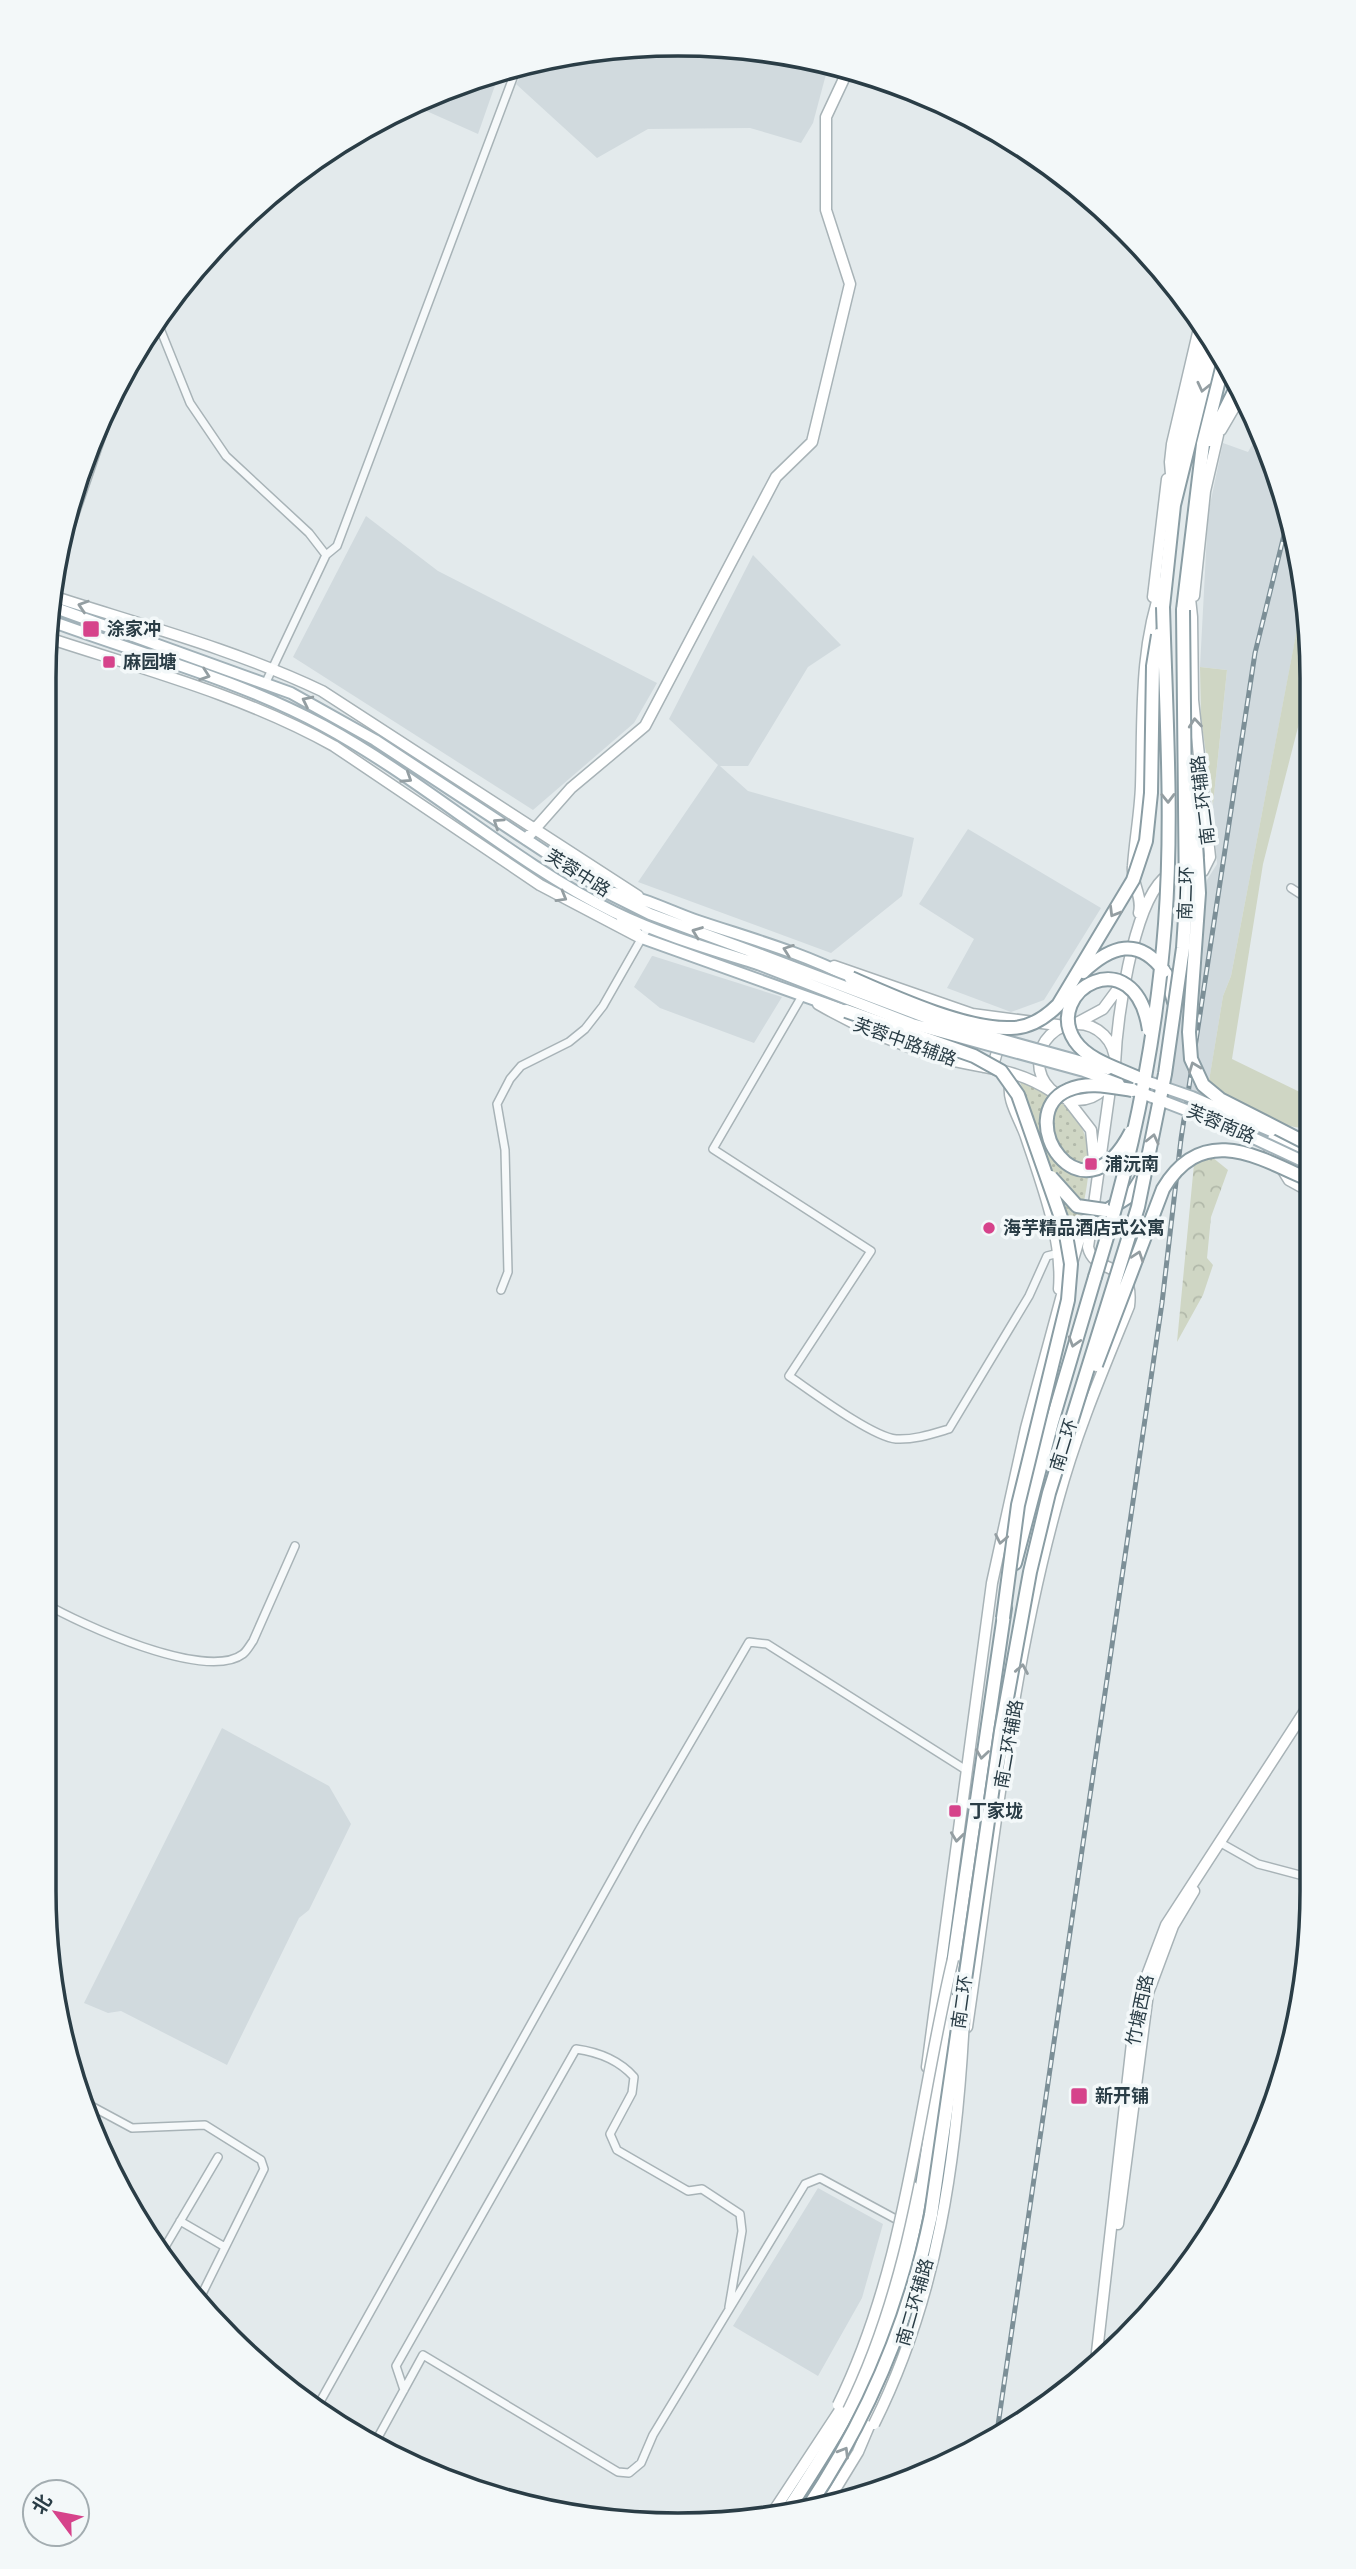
<svg xmlns="http://www.w3.org/2000/svg" width="1356" height="2569" font-family="Commissioner,'Noto Sans SC',sans-serif">
  <defs>
    <pattern id="grass-dots" width="8" height="8" patternUnits="userSpaceOnUse" patternTransform="scale(1.75)"><rect width="8" height="8" fill="#cfd6c4"/><path d="M2 2h.1M6 6h.1" fill="none" stroke="#b2b9aa" stroke-width="1.8" stroke-linecap="round"/></pattern>
    <pattern id="park-crowns" width="20" height="18" patternUnits="userSpaceOnUse" patternTransform="scale(1.75)"><rect width="20" height="18" fill="#cfd6c4"/><path d="M2 6a3 3 0 1 1 6 0M12 15a3 3 0 1 1 6 0" fill="none" stroke="#b2b9aa"/></pattern>
  </defs>
  <rect width="100%" height="100%" fill="#e3eaec"/>
  <path fill="#d1dade" d="M720 45 829 63 813 123 801 143 750 128 648 129 597 158 516 84 527 65 596 49Z
    M500 71 478 134 413 105 475 77Z
    M1261 429 1273 467 1268 474 1275 477 1305 588 1231 976 1223 996 1206 1100 1165 1084 1207 880 1217 864 1213 805 1227 670 1200 667 1208 514 1223 443 1248 452Z
    M366 516 438 571 657 683 634 723 533 810 293 657Z
    M753 555 841 645 808 667 748 766H720L748 791 914 838 902 896 831 953 638 882 718 765 669 719Z
    M968 829 1101 908 1044 1000 1011 1012 947 988 974 939 919 904Z
    M652 956H653L782 997 754 1043 660 1008 634 987Z
    M222 1728 329 1786 351 1824 309 1910 299 1918 227 2065 121 2011 108 2013 84 2003Z
    M818 2188 883 2224 862 2298 818 2376 733 2326Z"/>
  <path fill="url(#grass-dots)" d="M1019 1079C1108 1113 1094 1166 1074 1243Z"/>
  <path fill="url(#park-crowns)" d="M1212 1157 1228 1170 1211 1217 1207 1258 1213 1265 1203 1295 1177 1342 1194 1164Z"/>
  <path fill="#cfd6c4" d="M1297 629 1307 642V692L1263 864 1232 1059 1308 1096V1128C1278 1129 1230 1104 1209 1081L1223 996 1231 976Z
    M1200 667 1227 670 1213 805 1201 718Z"/>
  <g fill="none" stroke-linecap="round" stroke-linejoin="round">
    <defs>
      <path id="street" d="M157 321 190 403 226 456 309 533 326 555 266 682
        M326 555 337 546 517 67
        M1291 888 1308 899
        M802 996 713 1149 871 1251 789 1376C811 1391 872 1437 896 1439 914 1440 932 1434 949 1429L1029 1296 1047 1256 1059 1253
        M501 1290 508 1272 505 1150 497 1104 510 1079 521 1066 569 1042 585 1029 603 1006 648 927
        M44 1603C80 1624 206 1682 243 1654 247 1651 250 1645 253 1641L295 1546
        M44 1786C46 1759 61 1681 44 1662
        M1219 1842 1258 1864 1311 1878
        M80 2100 132 2128 205 2125 261 2160 264 2169 199 2300
        M180 2221 225 2247
        M162 2252 218 2157
        M404 2390 396 2366 576 2049C598 2052 619 2060 634 2077L632 2093 610 2134 617 2150 688 2191 702 2189 740 2214 742 2231 729 2307
        M316 2409 641 1827 749 1642 767 1644 966 1770
        M376 2441 423 2355 618 2472 629 2473 641 2463 653 2435 805 2184 820 2178 903 2223"/>
      <path id="secondary" d="M1221 430 1242 394
        M1173 498 1170 462 1172 444 1201 320
        M58 559 119 381
        M52 596C142 625 236 650 322 691L638 896
        M1194 596 1205 491 1218 435
        M1153 597 1167 479
        M45 637C143 669 245 696 334 746L540 885 637 936
        M526 839 571 788 645 726 776 477 812 442 850 284 826 210V117L849 68
        M1139 913C1143 896 1131 883 1133 866 1135 839 1140 813 1141 786 1143 717 1139 648 1163 583
        M834 966 972 1014 1065 1026
        M818 1004C856 1026 896 1044 938 1057 980 1069 1012 1066 1051 1091
        M1075 1024 1103 1009 1120 986
        M1039 1062a38 38 0 1 1 76 0a38 38 0 1 1-76 0Z
        M984 1067 994 1062 1003 1032 998 1022
        M1119 1073 1115 1064C1117 1020 1132 909 1163 879L1190 876 1203 871 1210 857 1193 700 1192 617 1189 589
        M1011 1082C1005 1098 1021 1121 1026 1137 1042 1185 1063 1239 1059 1289
        M1067 1099 1091 1130 1094 1160
        M1262 1131 1280 1139 1297 1138
        M1281 1140 1308 1154
        M1266 1143 1289 1180 1309 1191
        M1071 1266 1085 1220
        M967 2027C993 1852 1010 1672 1058 1500 1076 1433 1103 1370 1129 1306 1135 1258 1095 1277 1088 1247L1111 1082
        M927 2067 992 1583 1026 1428 1066 1280
        M1118 2224 1148 1993 1173 1926 1194 1891
        M919 2296 948 2149
        M1096 2361 1133 2034 1141 1991 1166 1925 1310 1703
        M825 2506 858 2452 897 2360
        M771 2515 842 2407 873 2340 901 2249 912 2186"/>
      <path id="primary" d="M50 606 291 693 375 740 606 892 650 914 761 955
        M48 620C140 654 237 679 324 726 425 781 511 861 614 912 659 934 710 949 758 964
        M614 893C643 897 667 910 695 920 748 938 801 952 851 978
        M622 919 642 938 846 1011"/>
      <path id="highway" d="M1210 440 1237 386
        M1177 470 1181 430 1206 326
        M1163 607 1174 505 1214 342
        M1183 610 1203 444 1224 360
        M1166 974 1174 1002
        M1109 1209 1131 1195 1144 1174
        M1015 1563 1052 1422 1095 1277
        M952 1971 1005 1608
        M786 2513C824 2455 861 2397 885 2332 923 2226 933 2110 948 1999"/>
    </defs>
    <use href="#street" stroke="#a8b3b7" stroke-width="10"/>
    <use href="#secondary" stroke="#a8b3b7" stroke-width="13"/>
    <use href="#primary" stroke="#a2b2b9" stroke-width="14"/>
    <use href="#highway" stroke="#8a9da4" stroke-width="16"/>
    <use href="#street" stroke="#f6f9fa" stroke-width="7"/>
    <use href="#secondary" stroke="#fff" stroke-width="10"/>
    <use href="#primary" stroke="#fff" stroke-width="10"/>
    <use href="#highway" stroke="#fff" stroke-width="12"/>
    <defs>
      <path id="rail" d="M997 2432 1162 1303 1181 1139 1255 653 1286 527"/>
    </defs>
    <use href="#rail" stroke="#7c8f97" stroke-width="5"/>
    <use href="#rail" stroke="#f3f8f9" stroke-width="2.5" stroke-dasharray="8" stroke-linecap="butt"/>
    <defs>
      <path id="secondary-bridge" d="M838 2405C907 2265 917 2109 953 1959
        M874 2424C938 2296 957 2159 964 2018"/>
      <path id="primary-bridge" d="M761 955 938 1022 1108 1069
        M758 964 912 1024 1084 1071 1119 1084
        M1137 1078 1192 1097 1271 1131
        M1134 1090 1230 1127 1309 1164"/>
      <path id="highway-bridge" d="M1193 794 1199 893 1189 1032 1191 1059 1203 1085 1220 1099 1308 1144
        M1083 972C1111 946 1138 936 1164 971
        M851 978C892 996 966 1030 1011 1028 1030 1028 1045 1018 1058 1005L1133 880 1146 841 1151 793 1153 666 1158 635
        M846 1011 974 1056 1001 1071 1018 1095 1065 1229 1071 1264 1068 1300 1018 1505 1003 1618
        M1136 1077C1116 1068 1088 1060 1075 1041 1042 991 1135 937 1149 1030
        M1131 1132C1081 1229 1011 1114 1068 1090 1088 1081 1112 1087 1132 1090
        M1051 1177 1077 1206 1105 1210
        M1095 1277C1131 1162 1156 1044 1165 924 1173 819 1166 713 1163 607
        M1096 1365 1163 1189C1202 1124 1255 1155 1309 1180
        M807 2509C868 2418 909 2322 931 2215L1001 1731 1030 1572 1049 1493 1138 1207 1165 1074 1183 948 1186 903 1183 610"/>
    </defs>
    <use href="#secondary-bridge" stroke="#a8b3b7" stroke-width="13" stroke-linecap="butt"/>
    <use href="#primary-bridge" stroke="#a2b2b9" stroke-width="14" stroke-linecap="butt"/>
    <use href="#highway-bridge" stroke="#8a9da4" stroke-width="16" stroke-linecap="butt"/>
    <use href="#secondary-bridge" stroke="#fff" stroke-width="10"/>
    <use href="#primary-bridge" stroke="#fff" stroke-width="10"/>
    <use href="#highway-bridge" stroke="#fff" stroke-width="12"/>
  </g>
  <defs><path id="oneway-chevron" d="M-2-3.5L2.5 0L-2 3.5" fill="none" stroke-width="1.6" stroke-linecap="round" stroke-linejoin="round" transform="scale(1.75)"/></defs>
  <g stroke="#949ea2">
    <use href="#oneway-chevron" transform="translate(1203 387) rotate(103)"/>
    <use href="#oneway-chevron" transform="translate(83 606) rotate(-162)"/>
    <use href="#oneway-chevron" transform="translate(205 675) rotate(19)"/>
    <use href="#oneway-chevron" transform="translate(307 701) rotate(-154)"/>
    <use href="#oneway-chevron" transform="translate(1195 723) rotate(-95)"/>
    <use href="#oneway-chevron" transform="translate(407 778) rotate(33)"/>
    <use href="#oneway-chevron" transform="translate(1168 798) rotate(89)"/>
    <use href="#oneway-chevron" transform="translate(498 823) rotate(-146)"/>
    <use href="#oneway-chevron" transform="translate(562 897) rotate(30)"/>
    <use href="#oneway-chevron" transform="translate(1114 912) rotate(121)"/>
    <use href="#oneway-chevron" transform="translate(697 932) rotate(-159)"/>
    <use href="#oneway-chevron" transform="translate(788 950) rotate(-160)"/>
    <use href="#oneway-chevron" transform="translate(1194 1067) rotate(-111)"/>
    <use href="#oneway-chevron" transform="translate(1153 1139) rotate(-77)"/>
    <use href="#oneway-chevron" transform="translate(1138 1256) rotate(-71)"/>
    <use href="#oneway-chevron" transform="translate(1074 1342) rotate(107)"/>
    <use href="#oneway-chevron" transform="translate(1001 1539) rotate(101)"/>
    <use href="#oneway-chevron" transform="translate(1022 1669) rotate(-80)"/>
    <use href="#oneway-chevron" transform="translate(982 1754) rotate(98)"/>
    <use href="#oneway-chevron" transform="translate(957 1837) rotate(97)"/>
    <use href="#oneway-chevron" transform="translate(844 2452) rotate(-59)"/>
  </g>
  <g fill="#d6438b" stroke="#f3f8f9" stroke-width="2.5">
    <rect x="82" y="620" width="18" height="18" rx="3.5"/>
    <rect x="102" y="655" width="14" height="14" rx="3.5"/>
    <rect x="1084" y="1157" width="14" height="14" rx="3.5"/>
    <circle cx="989" cy="1228" r="7"/>
    <rect x="948" y="1804" width="14" height="14" rx="3.5"/>
    <rect x="1070" y="2087" width="18" height="18" rx="3.5"/>
  </g>
  <g text-anchor="middle" stroke-width="7" stroke-linejoin="round" paint-order="stroke">
    <g font-size="18" font-weight="bold" fill="#2a3d46" stroke="#f3f8f9" text-anchor="start">
      <text x="107" y="635">涂家冲</text>
      <text x="123" y="668">麻园塘</text>
      <text x="1105" y="1170">浦沅南</text>
      <text x="1003" y="1234">海芋精品酒店式公寓</text>
      <text x="969" y="1817">丁家垅</text>
      <text x="1095" y="2102">新开铺</text>
    </g>
    <g font-size="18" fill="#2a3d46" stroke="#f3f8f9">
      <text transform="translate(1203 800) rotate(-97)" y="6">南二环辅路</text>
      <text transform="translate(578 873) rotate(32)" y="6">芙蓉中路</text>
      <text transform="translate(1186 893) rotate(-88)" y="6">南二环</text>
      <text transform="translate(905 1042) rotate(20)" y="6">芙蓉中路辅路</text>
      <text transform="translate(1221 1124) rotate(23)" y="6">芙蓉南路</text>
      <text transform="translate(1064 1445) rotate(-73)" y="6">南二环</text>
      <text transform="translate(1009 1744) rotate(-80)" y="6">南二环辅路</text>
      <text transform="translate(962 2002) rotate(-82)" y="6">南二环</text>
      <text transform="translate(1140 2010) rotate(-78)" y="6">竹塘西路</text>
      <text transform="translate(915 2302) rotate(-74)" y="6">南二环辅路</text>
    </g>
  </g>
  <path d="M0 0H1356V2569H0ZM678 56H678A622 622 0 0 1 1300 678V1891A622 622 0 0 1 678 2513H678A622 622 0 0 1 56 1891V678A622 622 0 0 1 678 56Z" fill="#f3f8f9" fill-rule="evenodd"/>
  <path fill="none" stroke="#2a3d46" stroke-width="3.5" d="M678 56H678A622 622 0 0 1 1300 678V1891A622 622 0 0 1 678 2513H678A622 622 0 0 1 56 1891V678A622 622 0 0 1 678 56Z"/>
  <g transform="translate(56 2513) rotate(302)"><circle r="33" fill="#f3f8f9" stroke="#a3adb1" stroke-width="2"/>
  <path d="M0-5L12 26L0 18L-12 26Z" fill="#d6438b"/>
  <text y="-10" font-size="19" font-weight="bold" text-anchor="middle" fill="#2a3d46">北</text>
  </g>
</svg>
